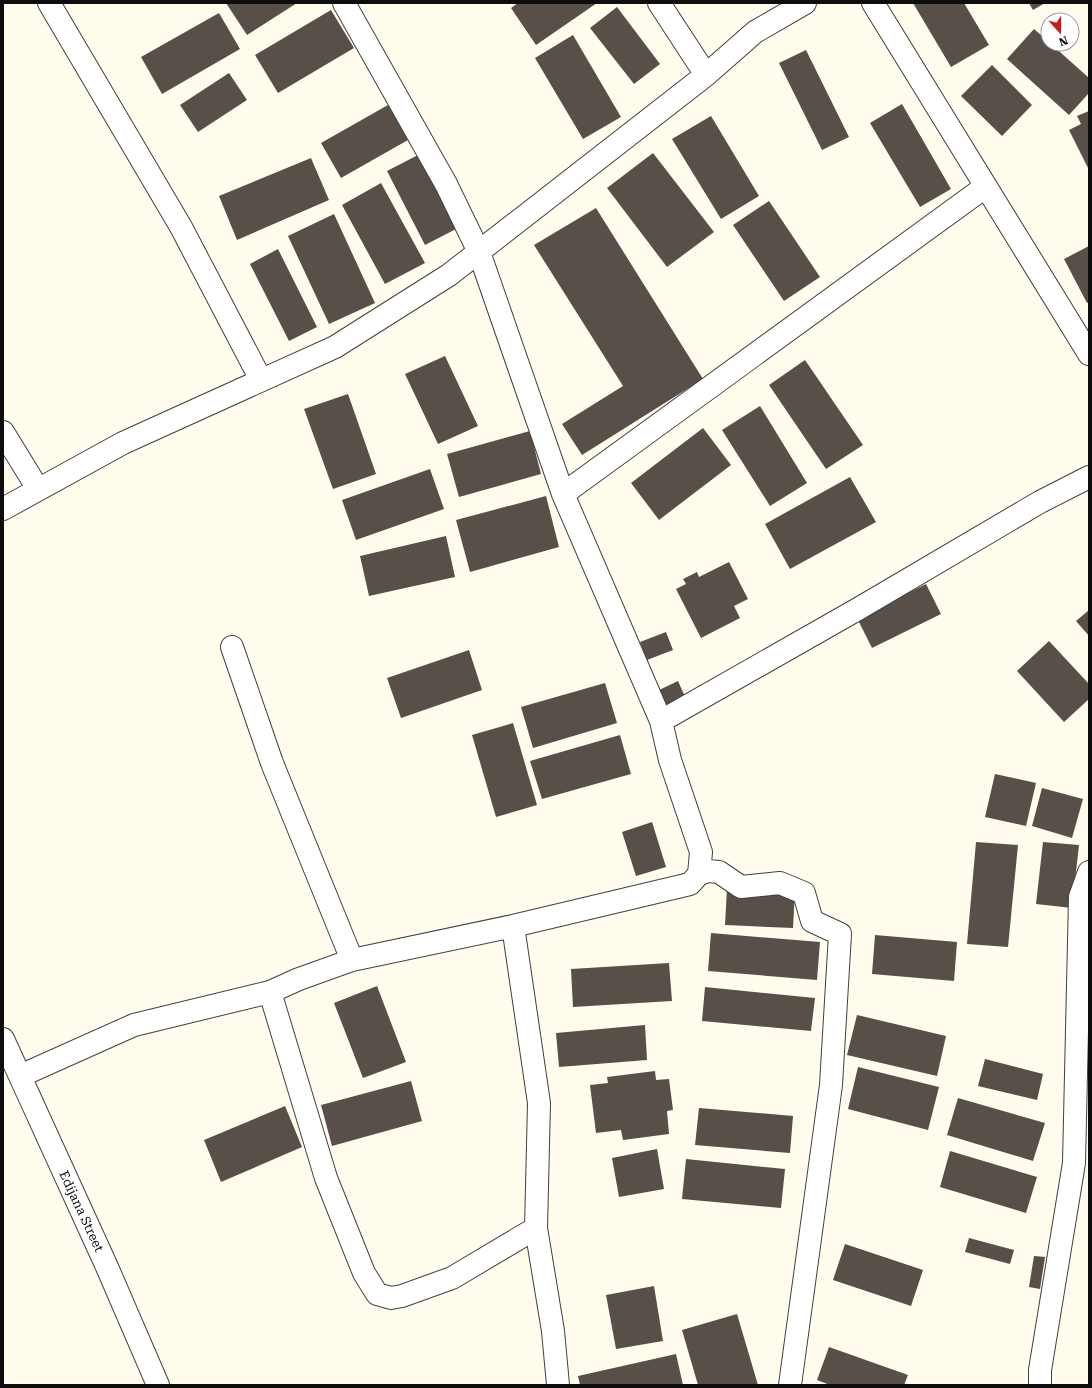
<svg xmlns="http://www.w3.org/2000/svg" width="1092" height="1388" font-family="'Roboto Serif',serif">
  <rect width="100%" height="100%" fill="#fffced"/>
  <path fill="#574f48" d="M226 3H297L247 35Z
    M518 3H597L536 45 511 8Z
    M913 3H964L989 45 951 67Z
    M1029 3H1045L1033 10Z
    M617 7 660 64 634 84 590 28Z
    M331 10 354 48 278 93 255 55Z
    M219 13 240 49 162 94 141 57Z
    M1034 29 1048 41V44H1051L1089 78V93L1069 115 1007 59Z
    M573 35 621 117 583 139 535 58Z
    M806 50 849 137 822 150 779 63Z
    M992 65 1032 105 1002 136 961 96Z
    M229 73 247 100 198 132 180 105Z
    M902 104 951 189 920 207 870 123Z
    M388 105 408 140 341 178 321 143Z
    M1089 111V170L1069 130 1081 124 1077 116Z
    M711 116 759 196 721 219 672 139Z
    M653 153 714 232 667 267 607 188Z
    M418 155 456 229 425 245 387 171Z
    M311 158 329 200 237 240 219 196Z
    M381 183 425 263 385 284 342 205Z
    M769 201 820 277 784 301 733 225Z
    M596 208 703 379 582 455 562 424 623 386 534 245Z
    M334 214 375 303 329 324 288 236Z
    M1089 246V302L1087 303 1064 259Z
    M278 249 317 327 289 341 250 264Z
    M445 356 478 426 438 444 405 374Z
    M805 360 863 445 826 469 769 385Z
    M348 394 376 474 333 489 304 409Z
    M760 406 807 483 770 506 722 430Z
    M703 428 731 465 659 520 631 483Z
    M530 431 541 474 459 497 447 454Z
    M430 469 444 509 356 540 342 500Z
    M850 477 876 522 790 569 765 524Z
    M546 496 559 547 470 572 456 520Z
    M446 536 455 577 369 596 360 556Z
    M729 562 748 599 734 606 740 618 701 638 676 589 686 584 683 579 697 572 699 577Z
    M926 584 941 614 872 648 857 618Z
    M1089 610V636L1076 621Z
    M666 632 673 650 647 660 640 642Z
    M1049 641 1089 684V699L1064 722 1017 671Z
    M469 650 482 690 401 718 387 678Z
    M678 681 686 699 663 710 655 692Z
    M605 683 617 723 533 748 521 707Z
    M513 723 537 805 496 817 472 735Z
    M620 735 631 774 542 799 530 761Z
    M995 774 1036 783 1026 826 985 817Z
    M1042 788 1083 799 1072 838 1032 826Z
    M652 822 666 867 636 876 622 832Z
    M976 842 1018 845 1008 947 967 944Z
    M1043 842 1079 845 1072 908 1036 904Z
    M727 888 795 891 793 928 725 925Z
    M711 933 820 942 817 980 708 971Z
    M875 935 957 942 954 981 872 974Z
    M669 963 672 1001 573 1007 571 969Z
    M377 986 406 1062 363 1078 334 1003Z
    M705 987 815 998 811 1031 702 1021Z
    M857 1015 946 1036 937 1076 847 1055Z
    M645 1025 647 1060 559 1067 556 1033Z
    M985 1059 1043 1074 1037 1100 978 1086Z
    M858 1067 939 1087 928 1130 848 1109Z
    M655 1071 656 1080 669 1079 673 1110 667 1111 669 1134 623 1140 621 1130 596 1133 590 1085 608 1083 607 1077Z
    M411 1081 422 1121 332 1146 321 1105Z
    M958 1098 1045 1123 1033 1161 947 1135Z
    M285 1106 302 1147 221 1182 204 1140Z
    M699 1108 793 1116 790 1153 695 1145Z
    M657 1149 664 1189 619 1197 612 1158Z
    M950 1151 1037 1177 1026 1213 940 1187Z
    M686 1159 785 1169 781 1208 682 1199Z
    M969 1238 1014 1250 1010 1264 965 1252Z
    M845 1244 923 1270 911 1306 833 1280Z
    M1034 1256 1045 1257 1040 1289 1029 1287Z
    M654 1286 663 1341 616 1349 606 1295Z
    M737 1314 758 1385H698L682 1330Z
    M829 1347 908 1375 904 1385H830L817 1380Z
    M676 1354 683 1385H580L578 1376Z"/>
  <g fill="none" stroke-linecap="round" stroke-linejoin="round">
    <defs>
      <path id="minor" d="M49 3 181 227 261 380
        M659 3 706 75
        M873 3 1089 354
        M3 432 38 489
        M563 494 985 187
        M3 509 123 443 335 347 449 275 706 75 755 32 805 3
        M232 647 272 763 352 960
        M661 721 858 609 1040 502 1089 477
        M699 874 708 871 719 872 741 887 780 883 804 893 812 921 840 934 831 1085 790 1385
        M513 926 539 1103 536 1228 553 1331 558 1385
        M270 992 326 1178 364 1273 377 1294 391 1298 402 1296 452 1278 536 1228
        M3 1039 107 1267 158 1385
        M20 1076 134 1025 270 992 299 979 352 960 513 926 690 884 699 874 701 852 670 760 661 721 563 494 479 252 446 184 344 3
        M1040 1385V1370L1074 1163 1080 897 1089 872"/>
    </defs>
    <use href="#minor" stroke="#404040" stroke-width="24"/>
    <use href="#minor" stroke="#fff" stroke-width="22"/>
  </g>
  <g text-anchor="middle" stroke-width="4" stroke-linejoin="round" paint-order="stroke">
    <g font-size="13" fill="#0d0d0d" stroke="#fff">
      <text transform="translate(82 1211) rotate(65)" y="5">Edijana Street</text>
    </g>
  </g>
  <rect width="1092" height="1388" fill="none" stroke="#0d0d0d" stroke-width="8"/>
  <g transform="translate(1060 32) rotate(159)"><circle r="19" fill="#ffffff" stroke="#9e9e9e"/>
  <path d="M0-3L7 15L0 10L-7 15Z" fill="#c81c1b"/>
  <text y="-6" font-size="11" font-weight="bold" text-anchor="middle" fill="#0d0d0d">N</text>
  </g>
</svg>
